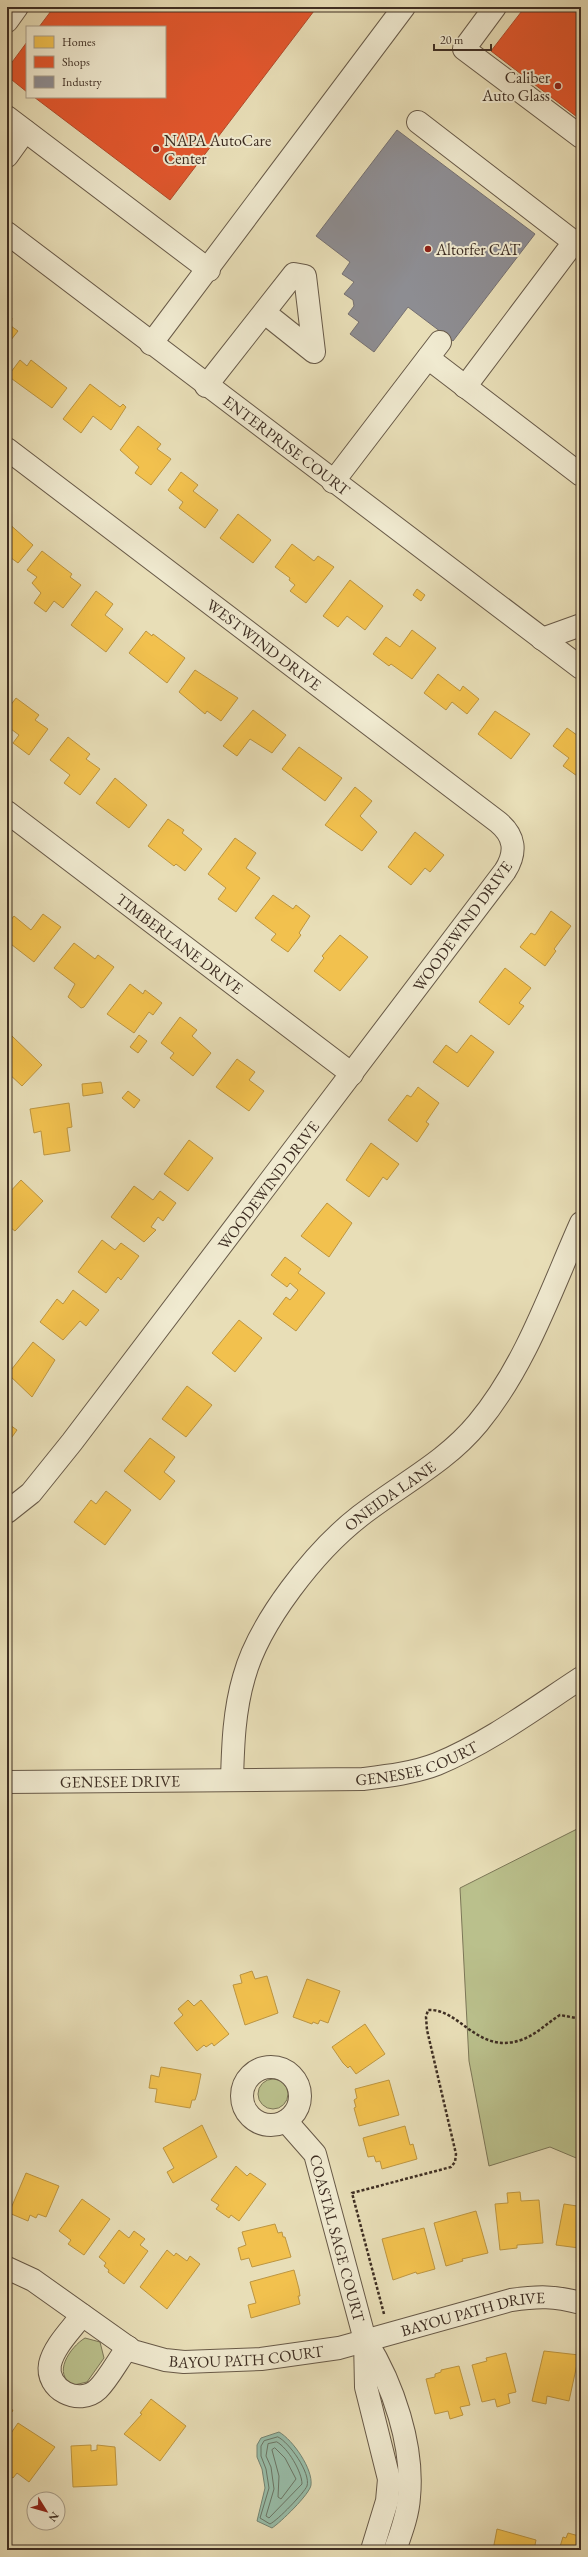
<svg xmlns="http://www.w3.org/2000/svg" width="588" height="2557" font-family="'EB Garamond',serif">
  <rect width="100%" height="100%" fill="#e8deb7"/>
  <filter id="stains"><feTurbulence type="fractalNoise" baseFrequency=".005" numOctaves="4"/><feColorMatrix values="0 0 0 0 .2 0 0 0 0 .09 0 0 0 0 .02 0 0 0 .5 -.17"/></filter>
  <radialGradient id="worn" r=".72"><stop offset=".6" stop-color="#630" stop-opacity="0"/><stop offset="1" stop-color="#630" stop-opacity=".3"/></radialGradient>
  <path fill="#bac08c" stroke="#7c7758" d="M581 1827V2160L550 2147 489 2166 469 2061 460 1888Z
    M258 2094a15 15 0 1 1 30 0a15 15 0 1 1-30 0Z
    M85 2338 100 2342 104 2358 87 2382 74 2385C51 2375 70 2347 85 2338Z"/>
  <path fill="#98bda9" stroke="#748473" d="M279 2432C293 2440 313 2469 311 2485 310 2494 280 2523 272 2528L257 2521 265 2488 262 2469 257 2457V2445L261 2438Z"/>
  <path fill="#f2c14e" stroke="#bc9541" d="M9 316 12 318 11 326 18 331 7 345V317Z
    M20 360 27 366 31 360 67 388 52 408 8 376Z
    M90 384 120 407 123 404 126 407 111 430 93 416 81 433 63 419Z
    M138 426 161 444 157 449 171 459 151 485 135 473 139 467 120 450Z
    M181 472 198 485 193 491 218 510 205 528 179 508 183 502 168 490Z
    M238 514 271 540 253 563 220 538Z
    M7 522 33 545 18 563 7 555Z
    M292 544 314 561 318 556 334 567 306 603 290 591 295 585 289 580 290 578 275 567Z
    M42 551 72 574 70 577 81 585 63 608 54 601 46 612 34 603 41 593 32 583 37 577 27 570Z
    M350 580 383 606 365 630 347 616 338 627 323 616Z
    M417 589 425 595 421 601 413 595Z
    M96 591 113 604 105 615 123 629 106 652 71 625Z
    M412 630 436 648 412 679 391 664 389 666 373 654 386 637 400 647Z
    M146 631 152 636 153 634 185 658 167 683 129 653Z
    M195 670 238 698 221 721 207 711 205 714 179 692Z
    M438 674 460 691 463 686 479 699 467 714 452 702 446 710 424 693Z
    M16 698 39 715 35 720 48 729 29 755 13 743 19 735 7 726V710Z
    M253 710 286 735 272 753 250 739 237 756 223 746Z
    M495 711 530 734 511 759 478 734Z
    M567 728 581 738 580 778 563 766 569 758 553 746Z
    M68 737 90 754 86 759 100 769 80 795 64 783 70 775 50 760Z
    M299 747 342 778 325 801 282 769Z
    M115 778 147 805 129 828 96 803Z
    M355 787 372 801 360 816 377 832 362 851 325 825Z
    M168 819 184 830 182 833 202 849 185 871 176 864 174 866 148 846Z
    M415 832 444 855 430 872 425 868 411 885 388 867Z
    M235 838 256 853 246 868 260 878 236 912 218 899 226 888 208 874Z
    M273 895 293 909 296 905 310 916 299 933 301 935 288 952 271 940 276 934 255 918Z
    M551 911 571 926 554 949 556 951 545 966 520 947 531 933 535 935Z
    M43 914 61 927 34 962 7 941V925L14 916 31 930Z
    M340 935 368 957 340 991 314 971 324 958 322 956Z
    M74 943 95 959 98 955 114 967 84 1007 81 1008 68 997 75 984 54 968Z
    M505 968 531 988 519 1003 524 1006 509 1025 479 1002Z
    M130 984 143 994 145 990 162 1003 153 1015 149 1012 134 1033 107 1014Z
    M180 1017 197 1030 192 1036 211 1053 193 1076 170 1058 174 1053 161 1043Z
    M139 1035 147 1041 138 1053 130 1047Z
    M471 1035 494 1052 468 1087 433 1062 446 1045 457 1053Z
    M12 1036 42 1065 22 1086 7 1072V1041Z
    M237 1059 255 1072 249 1080 264 1091 249 1111 216 1087Z
    M101 1082 103 1093 83 1096 82 1084Z
    M418 1087 439 1103 426 1122 429 1124 417 1142 388 1120 407 1095 411 1097Z
    M128 1091 140 1100 134 1108 122 1098Z
    M69 1103 72 1127 67 1128 70 1151 44 1155 41 1131 34 1133 30 1109Z
    M189 1140 213 1158 188 1191 164 1174Z
    M371 1143 399 1164 387 1180 383 1177 369 1197 346 1180Z
    M21 1180 43 1201 15 1231 7 1225V1195Z
    M134 1186 153 1200 160 1191 176 1203 163 1221 158 1217 151 1227 156 1230 144 1242 111 1217Z
    M327 1203 352 1223 329 1257 301 1236Z
    M102 1240 115 1250 121 1243 139 1256 121 1280 118 1277 106 1293 78 1272Z
    M285 1257 301 1269 298 1273 325 1293 296 1331 273 1314 286 1297 290 1300 298 1290 290 1283 287 1287 271 1275Z
    M73 1290 99 1310 86 1326 80 1321 63 1340 40 1322 57 1299 63 1304Z
    M239 1320 262 1338 235 1372 212 1353Z
    M33 1342 55 1360 32 1397 8 1374Z
    M187 1386 212 1405 186 1437 162 1419Z
    M7 1423 17 1430 7 1444Z
    M150 1438 175 1457 164 1472 175 1481 160 1500 124 1471Z
    M106 1491 131 1510 105 1545 74 1522 91 1500 96 1504Z
    M252 1971 255 1979 267 1976 278 2013 245 2025 233 1985 242 1983 240 1975Z
    M307 1979 340 1991 328 2023 320 2020 318 2024 313 2022 312 2024 293 2017Z
    M188 2000 194 2006 201 2000 229 2034 214 2046 212 2043 206 2047 204 2045 197 2051 174 2023 183 2015 178 2009Z
    M365 2024 385 2054 356 2074 350 2066 348 2068 343 2063 332 2047Z
    M161 2067 201 2074 197 2094 195 2100H192L190 2108 155 2102 157 2089 149 2088 151 2075 159 2077Z
    M389 2080 399 2115 359 2126 354 2108 356 2107 354 2100 357 2098 355 2089Z
    M202 2125 217 2157 173 2183 167 2172 174 2168 163 2148Z
    M405 2126 410 2145 413 2144 417 2159 382 2169 380 2161 376 2162 374 2156 368 2157 363 2138Z
    M236 2166 247 2176 250 2173 266 2184 239 2221 231 2215 229 2218 216 2209 219 2205 211 2200Z
    M26 2173 59 2186 46 2217 38 2214 36 2218 30 2215 28 2221 9 2213Z
    M520 2192 521 2201 539 2200 543 2243 517 2245V2248L500 2250 495 2204 508 2203 507 2193Z
    M579 2197 581 2198V2250L579 2248 556 2245 564 2204 577 2206Z
    M82 2199 110 2219 84 2255 68 2244 71 2240 59 2231Z
    M476 2211 488 2253 462 2259 463 2261 446 2266 434 2223Z
    M275 2224 278 2233 282 2232 283 2237H285L291 2257 252 2267 249 2258 241 2260 238 2248 246 2245 242 2232Z
    M424 2228 435 2269 417 2274 416 2272 393 2280 382 2239Z
    M119 2230 129 2238 134 2231 145 2239 140 2245 148 2251 124 2284 108 2272 109 2270 104 2266 106 2263 99 2257Z
    M167 2250 174 2256 176 2253 187 2261 190 2256 200 2264 167 2309 140 2287Z
    M294 2270 299 2289 300 2296H298L300 2304 251 2318 248 2305 256 2303 250 2282Z
    M7 2315 11 2316 7 2330Z
    M544 2351 579 2355 569 2401 547 2396 546 2404 532 2401Z
    M506 2353 516 2392 508 2394 510 2403 497 2407 495 2399 482 2402 472 2365 487 2361 486 2358Z
    M459 2366 470 2405 460 2407 463 2415 450 2419 448 2411 435 2414 426 2379 435 2377V2374L441 2372V2370Z
    M151 2399 186 2426 160 2461 124 2434 142 2414 140 2413Z
    M7 2401 13 2411 7 2414Z
    M18 2423 55 2447 29 2482 17 2473 13 2478 7 2474 9 2463 7 2439Z
    M91 2445V2451L97 2450V2445L115 2447 117 2485 73 2487 71 2446Z
    M497 2529 536 2540 534 2550H493Z
    M568 2533 579 2536 581 2550H559L563 2537 566 2538Z"/>
  <path fill="#e4572e" stroke="#b24b2b" d="M54 7H317L170 200 34 97H165V27H39Z
    M525 7H581V120L491 51Z
    M27 42V92L7 76V69Z"/>
  <path fill="#8d8d92" stroke="#757071" d="M397 130 535 234 453 341 408 307 374 352 350 334 359 322 348 314 354 306 353 300 344 294 354 282 342 274 350 262 316 236Z"/>
  <g fill="none" stroke-linecap="round" stroke-linejoin="round">
    <path stroke="#6b7666" stroke-width="1" d="M278 2437C289 2442 311 2473 307 2486 304 2493 278 2520 270 2524L260 2518 269 2488 266 2469 261 2456V2446L264 2441Z
      M277 2442C288 2448 302 2472 302 2484L269 2518 266 2516 274 2489 271 2467 266 2456 268 2444Z
      M275 2448 285 2458 296 2479 281 2499 278 2497 279 2476 272 2450Z"/>
    <defs>
      <g id="minor">
        <path d="M495 7 464 49 581 137"/>
        <path d="M7 21 17 7"/>
        <path d="M7 117 209 270"/>
        <path d="M418 122 574 242 465 387"/>
        <path d="M7 156 25 131"/>
        <path id="s1" d="M7 233 581 668"/>
        <path d="M151 344 404 7"/>
        <path d="M428 358 581 475"/>
        <path d="M206 386 294 274 305 276 314 352 265 313"/>
        <path id="s2" d="M7 449 498 822C515 836 517 852 505 871L72 1442 31 1493 7 1512"/>
        <path d="M333 482 440 342"/>
        <path d="M542 639 581 625"/>
        <path id="s3" d="M7 812 352 1074"/>
        <path id="s4" d="M232 1779C233 1745 234 1711 244 1677 259 1622 315 1551 360 1516 401 1484 445 1463 478 1423 526 1365 551 1290 581 1223"/>
        <path id="s5" d="M7 1782 363 1779C388 1776 414 1773 437 1764 488 1743 535 1708 581 1678"/>
        <circle cx="271" cy="2096" r="29"/>
        <path id="s6" d="M286 2121 315 2154 365 2340 366 2387 389 2479 387 2501 372 2550"/>
        <path id="s7" d="M7 2268 33 2280 133 2351 165 2360 184 2362 261 2359 339 2348 511 2300C539 2296 554 2296 581 2303"/>
        <path d="M82 2315C72 2329 54 2346 50 2364 45 2389 79 2407 98 2389 109 2378 118 2360 128 2347"/>
        <path d="M366 2341C393 2384 414 2446 409 2497 408 2515 401 2533 395 2550"/>
      </g>
    </defs>
    <use href="#minor" stroke="#685a48" stroke-width="24"/>
    <path stroke="#3e2e23" stroke-width="2.5" stroke-dasharray="3 2" stroke-linecap="butt" d="M384 2314 352 2193 451 2167 455 2162 456 2154 427 2030 426 2017 428 2010C460 2008 477 2055 521 2040 536 2035 547 2023 560 2015L581 2019"/>
    <use href="#minor" stroke="#f0ead0" stroke-width="22"/>
  </g>
  <g fill="#8f2418" stroke="#f0ead0" stroke-width="1.5">
    <circle cx="558" cy="86" r="4"/>
    <circle cx="156" cy="149" r="4"/>
    <circle cx="428" cy="249" r="4"/>
  </g>
  <g text-anchor="middle" stroke-width="4" stroke-linejoin="round" paint-order="stroke">
    <g font-size="16" fill="#3e2e23" stroke="#f0ead0" text-anchor="start">
      <text x="550" y="83" text-anchor="end">Caliber<tspan x="550" dy="18">Auto Glass</tspan></text>
      <text x="164" y="146">NAPA AutoCare<tspan x="164" dy="18">Center</tspan></text>
      <text x="436" y="255">Altorfer CAT</text>
    </g>
    <g font-size="16" fill="#3e2e23" stroke="#f0ead0">
      <text dy="6" stroke="none"><textPath href="#s1" startOffset="351">ENTERPRISE COURT</textPath></text>
      <text dy="6" stroke="none"><textPath href="#s2" startOffset="323">WESTWIND DRIVE</textPath></text>
      <text transform="translate(462 926) rotate(-54)" y="6">WOODEWIND DRIVE</text>
      <text dy="6" stroke="none"><textPath href="#s3" startOffset="217">TIMBERLANE DRIVE</textPath></text>
      <text transform="translate(268 1185) rotate(-53)" y="6">WOODEWIND DRIVE</text>
      <text dy="6" stroke="none"><textPath href="#s4" startOffset="340">ONEIDA LANE</textPath></text>
      <text dy="6" stroke="none"><textPath href="#s5" startOffset="412">GENESEE COURT</textPath></text>
      <text dy="6" stroke="none"><textPath href="#s5" startOffset="113">GENESEE DRIVE</textPath></text>
      <text dy="6" stroke="none"><textPath href="#s6" startOffset="131">COASTAL SAGE COURT</textPath></text>
      <text dy="6" stroke="none"><textPath href="#s7" startOffset="498">BAYOU PATH DRIVE</textPath></text>
      <text dy="6" stroke="none"><textPath href="#s7" startOffset="266">BAYOU PATH COURT</textPath></text>
    </g>
  </g>
  <rect width="588" height="2557" fill="none" stroke="#e8deb7" stroke-width="24"/>
  <rect x="8" y="8" width="572" height="2541" fill="none" stroke="#3e2e23" stroke-width="2"/>
  <rect x="12" y="12" width="564" height="2533" fill="none" stroke="#3e2e23"/>
  <rect x="26" y="26" width="140" height="72" fill="#f0ead0" stroke="#a99f8b"/>
  <rect x="34" y="36" width="20" height="12" fill="#f2c14e" stroke="#a99f8b"/>
  <text x="62" y="46" font-size="12" fill="#3e2e23">Homes</text>
  <rect x="34" y="56" width="20" height="12" fill="#e4572e" stroke="#a99f8b"/>
  <text x="62" y="66" font-size="12" fill="#3e2e23">Shops</text>
  <rect x="34" y="76" width="20" height="12" fill="#8d8d92" stroke="#a99f8b"/>
  <text x="62" y="86" font-size="12" fill="#3e2e23">Industry</text>
  <g transform="translate(46 2511) rotate(127)"><circle r="19" fill="#f0ead0" stroke="#a99f8b"/>
  <path d="M0-3L7 15L0 10L-7 15Z" fill="#8f2418"/>
  <text y="-6" font-size="11" font-weight="bold" text-anchor="middle" fill="#3e2e23">N</text>
  </g>
  <path d="M434 44v6h57v-6" fill="none" stroke="#3e2e23" stroke-width="2"/>
  <text x="440" y="44" font-size="12" fill="#3e2e23" stroke="#f0ead0" stroke-width="3" paint-order="stroke">20 m</text>
  <rect width="100%" height="100%" filter="url(#stains)"/>
  <rect width="100%" height="100%" fill="url(#worn)"/>
</svg>
